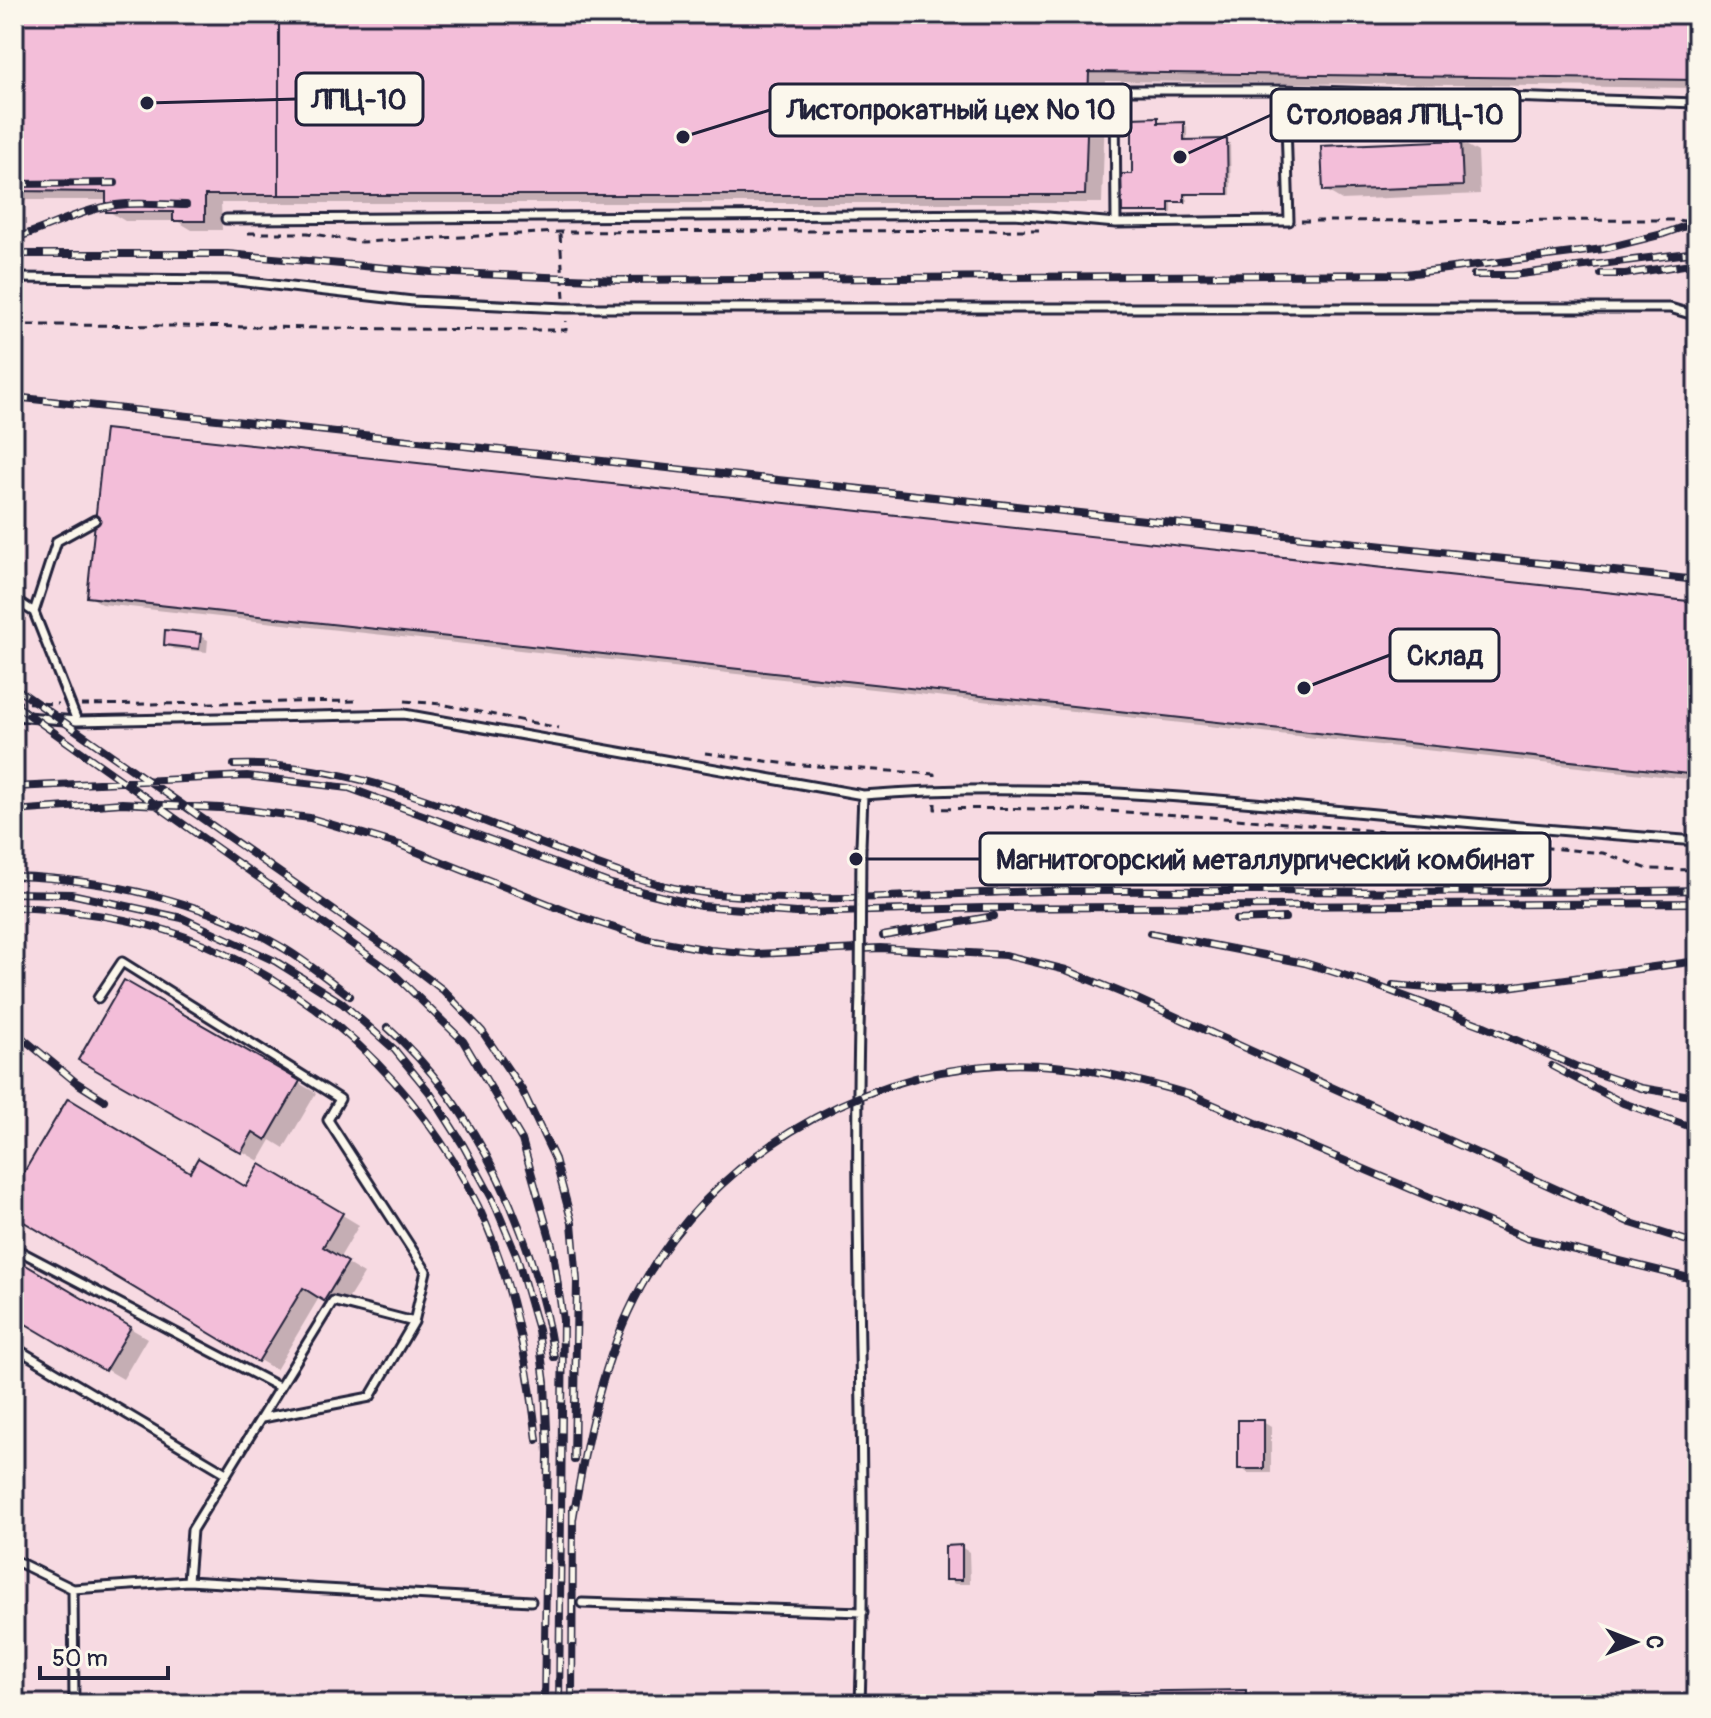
<svg xmlns="http://www.w3.org/2000/svg" width="1711" height="1718" font-family="Pangolin,sans-serif">
  <rect width="100%" height="100%" fill="#f9e6e6"/>
  <filter id="ink" filterUnits="userSpaceOnUse"><feTurbulence type="fractalNoise" baseFrequency=".0125" numOctaves="2"/><feDisplacementMap in="SourceGraphic" scale="16" xChannelSelector="R" yChannelSelector="G"/><feConvolveMatrix kernelMatrix="1 2 1 2 8 2 1 2 1" color-interpolation-filters="sRGB"/></filter>
  <g filter="url(#ink)">
    <path fill="#f7dae2" d="M14 14H1697V1704H14Z"/>
    <path fill="#0003" d="M14 14H1697V88L1106 81 1102 203H221L222 230H192L177 221H125L108 211V200H14Z
      M1157 119 1160 125 1187 126V142L1230 143 1231 195H1187V203H1172V213L1124 211 1134 176Z
      M1461 142 1478 152 1480 194 1342 200 1325 190Z
      M89 596 1697 604V780L102 604Z
      M200 636 208 640 207 652 174 649 166 644Z
      M125 982 316 1093 284 1148 271 1140 259 1161 81 1059Z
      M261 1166 359 1225 339 1259 364 1274 342 1309 320 1296 276 1370 14 1213V1193L191 1174 247 1189Z
      M14 1260 147 1338 123 1379 14 1315Z
      M1263 1422 1271 1427V1473H1248L1240 1468Z
      M961 1547 969 1552 970 1584H955L947 1579Z
      M1245 1692 1262 1704H1095Z"/>
    <path fill="#f3bed9" stroke="#22223b" stroke-width="2" d="M14 14H279V195H205V221H173V212H106V192L14 191Z
      M279 14H1697V80L1089 72 1085 195H279Z
      M1158 117V123L1184 122V140L1227 139 1228 194H1184V202H1169V212H1122L1121 174H1132V118Z
      M1461 140 1463 186 1323 191 1321 146Z
      M105 429 1697 602V775L87 597Z
      M165 630 201 634 199 649 164 645Z
      M124 980 300 1081 266 1140 253 1132 241 1153 78 1060Z
      M68 1098 190 1172 198 1158 246 1187 260 1164 343 1213 323 1247 348 1262 324 1301 303 1288 258 1362 14 1216V1189Z
      M14 1258 131 1327 105 1371 14 1317Z
      M1238 1420H1264V1469H1238Z
      M962 1545V1580H945V1546Z
      M1246 1690V1704H1093V1692Z"/>
    <g fill="none" stroke-linecap="round" stroke-linejoin="round">
      <defs>
        <path id="lane" d="M226 219 1014 214 1116 223 1289 221 1285 90 1697 103
          M1116 223 1115 90H1285
          M14 278 229 280 413 301 565 308H1670L1697 316
          M14 599 34 612 77 721
          M34 612 57 541 95 520
          M14 716 77 721 404 714 863 795C1021 782 1166 795 1323 809 1447 821 1572 832 1697 841
          M861 846 863 795
          M98 998 122 962 340 1099 328 1120 426 1271 414 1322 370 1397 262 1418
          M14 1248 279 1387
          M14 1347 226 1473
          M14 1560 73 1589
          M188 1581 192 1530 333 1301 414 1322
          M582 1603 863 1612
          M74 1704 73 1589 188 1581 531 1601
          M860 1704C868 1468 852 1231 860 995"/>
      </defs>
      <use href="#lane" stroke="#22223b" stroke-width="13"/>
      <path stroke="#22223b" stroke-width="3" stroke-dasharray="8 6" stroke-linecap="butt" d="M1301 221 1678 220 1697 223
        M248 233H308L361 242 560 232 1043 230
        M560 234 564 298
        M14 325C198 325 382 330 566 330V321
        M405 701 441 704 559 728
        M14 702 58 704
        M81 705 358 701
        M705 753 788 764 934 774V780
        M935 803V809C1158 804 1381 833 1603 853L1648 869 1697 870"/>
      <use href="#lane" stroke="#fbf7ec" stroke-width="7"/>
      <defs>
        <path id="rail" d="M14 184 115 183
          M14 238C48 229 81 209 116 205 139 202 163 205 186 205
          M14 254H227L431 272 618 280 1406 274 1603 249 1663 234 1697 222
          M1601 274H1625L1697 263
          M1474 275H1513L1697 252
          M14 397 1697 580
          M14 687 396 954 443 990 482 1031 522 1090 555 1159 572 1223 577 1281 574 1460
          M14 704 393 973 463 1041 522 1140 552 1245 563 1320 559 1704
          M234 765C349 760 458 812 563 852 608 869 657 888 706 893 820 905 934 893 1048 891 1264 889 1481 895 1697 890
          M14 787 247 776 349 788 611 884 701 906 796 913 983 908 1697 903
          M14 811 122 803 239 809 310 818 400 845 581 917 648 939 710 950 756 954 880 948 1005 955 1066 970 1137 999 1631 1223 1697 1244
          M1392 871 1492 875 1537 882
          M14 876C105 879 206 901 285 949 308 963 329 980 350 996
          M14 893 71 894 182 918 275 961 342 1003 394 1049 430 1093 463 1145 493 1200 517 1257 538 1330 545 1383 548 1453 544 1704
          M14 907C69 909 135 918 186 937 314 986 418 1084 478 1206 512 1277 528 1361 537 1440
          M1236 920 1285 918
          M1150 933 1305 963 1369 983 1484 1026 1575 1066 1641 1088 1697 1097
          M883 936 994 916
          M1393 985 1450 990 1493 989 1697 961
          M387 1027C479 1109 535 1237 554 1357
          M14 1031 77 1083 104 1100
          M1552 1066 1623 1103 1697 1129
          M573 1519C586 1441 602 1358 641 1287 710 1161 853 1073 997 1065 1062 1061 1125 1076 1188 1094L1526 1238 1697 1280
          M572 1704 573 1508"/>
      </defs>
      <use href="#rail" stroke="#22223b" stroke-width="8"/>
      <use href="#rail" stroke="#fbf7ec" stroke-width="5" stroke-dasharray="15" stroke-linecap="butt"/>
      <defs>
        <path id="lane-bridge" d="M860 995 861 846"/>
      </defs>
      <use href="#lane-bridge" stroke="#22223b" stroke-width="13" stroke-linecap="butt"/>
      <use href="#lane-bridge" stroke="#fbf7ec" stroke-width="7"/>
    </g>
  </g>
  <path fill="none" stroke="#22223b" stroke-width="3" d="M147 103L296 99M683 137L770 110M1180 157L1271 115M1304 688L1390 655M856 859L980 859"/>
  <g fill="#22223b" stroke="#fbf7ec" stroke-width="3">
    <circle cx="147" cy="103" r="8"/>
    <circle cx="683" cy="137" r="8"/>
    <circle cx="1180" cy="157" r="8"/>
    <circle cx="1304" cy="688" r="8"/>
    <circle cx="856" cy="859" r="8"/>
  </g>
  <g fill="#fbf7ec" stroke="#22223b" stroke-width="3">
    <rect x="296" y="73" width="127" height="52" rx="8"/>
    <rect x="770" y="84" width="361" height="52" rx="8"/>
    <rect x="1271" y="89" width="249" height="52" rx="8"/>
    <rect x="1390" y="629" width="109" height="52" rx="8"/>
    <rect x="980" y="833" width="570" height="52" rx="8"/>
  </g>
  <g font-size="28" text-anchor="middle" font-weight="bold" fill="#22223b">
    <text x="359" y="109">ЛПЦ-10</text>
    <text x="951" y="119">Листопрокатный цех № 10</text>
    <text x="1395" y="124">Столовая ЛПЦ-10</text>
    <text x="1445" y="665">Склад</text>
    <text x="1265" y="869">Магнитогорский металлургический комбинат</text>
  </g>
  <rect width="1711" height="1718" fill="none" stroke="#fbf7ec" stroke-width="48"/>
  <rect x="24" y="24" width="1663" height="1670" fill="none" stroke="#22223b" stroke-width="3" filter="url(#ink)"/>
  <g transform="translate(1635 1642) rotate(90)" stroke="#fbf7ec" stroke-width="6" paint-order="stroke">
  <path d="M0-6L14 30L0 20L-14 30Z" fill="#22223b"/>
  <text y="-12" font-size="22" font-weight="bold" text-anchor="middle" fill="#22223b">С</text>
  </g>
  <path d="M40 1666v12h128v-12" fill="none" stroke="#22223b" stroke-width="4"/>
  <text x="52" y="1666" font-size="24" fill="#22223b" stroke="#fbf7ec" stroke-width="6" paint-order="stroke">50 m</text>
</svg>
